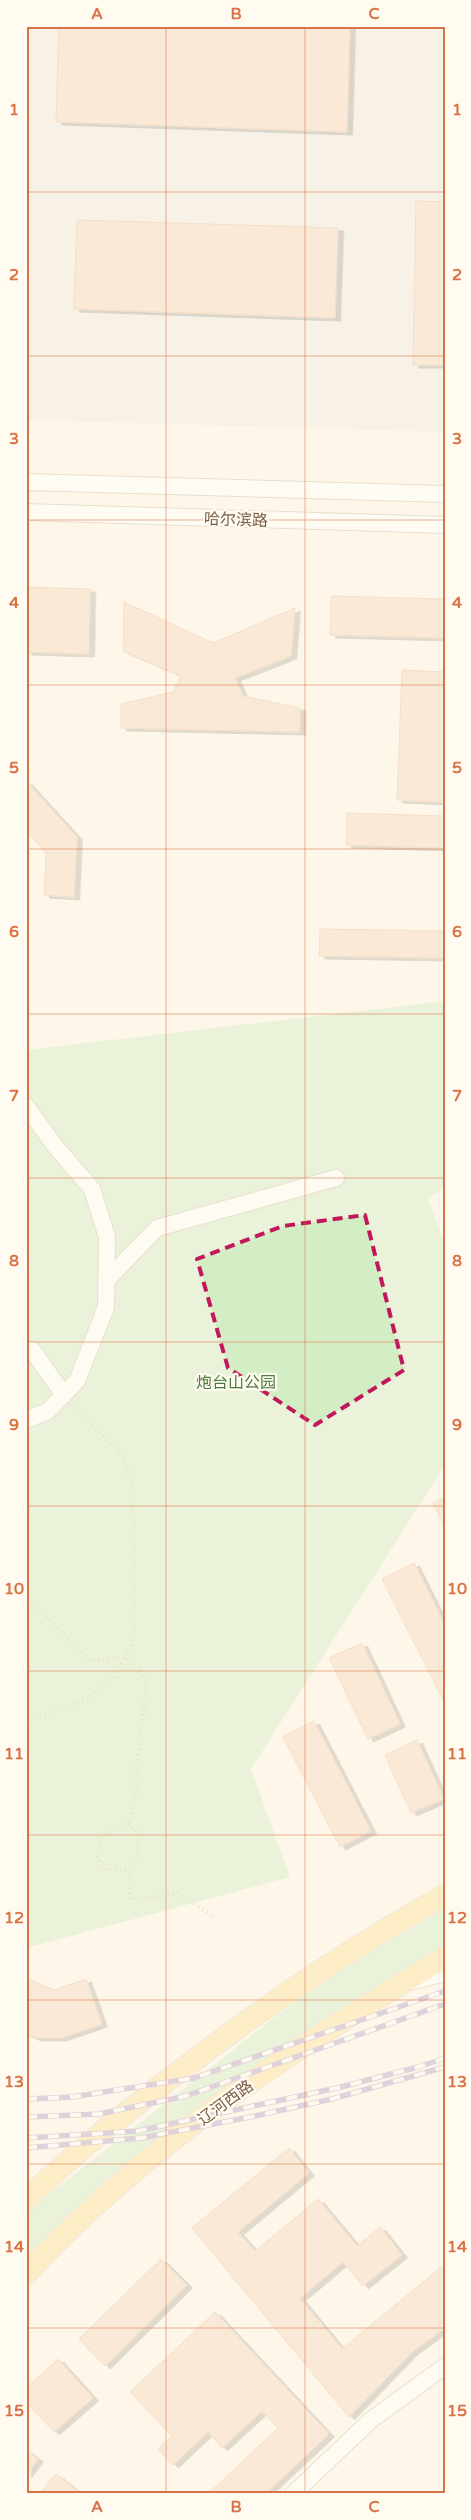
<svg xmlns="http://www.w3.org/2000/svg" width="471" height="2520" font-family="'Varela Round','Noto Sans SC',sans-serif">
  <defs>
    <filter id="shadow"><feDropShadow dx="5.5" dy="3" stdDeviation="0" flood-color="#0004"/></filter>
  </defs>
  <rect width="100%" height="100%" fill="#fef7e9"/>
  <path fill="#efe9e2" d="M26 26H445V432L26 420Z"/>
  <path fill="#d3eec5" d="M445 1001V1187L428 1198 445 1244V1465L251 1769 290 1877 26 1948V1050Z
    M445 1908V1944L297 2037 108 2178 26 2257V2215L39 2202 271 2020 344 1967Z"/>
  <path fill="#f6d8bf" stroke="#eac09e" filter="url(#shadow)" d="M59 26H350L347 132 56 122Z
    M416 201 445 202V365H413Z
    M77 220 338 228 335 318 74 309Z
    M26 587 90 589 89 654 26 652Z
    M331 596 445 599V638L330 635Z
    M124 602 213 643 295 608 291 656 235 678 243 696 300 708V732L121 728V704L173 692 181 676 123 651Z
    M402 670 445 672 444 802 397 800Z
    M26 781 77 837 74 897 44 895 46 853 26 831Z
    M347 813 445 816V848L346 845Z
    M320 929 445 931V958L319 956Z
    M445 1497V1526L433 1503Z
    M414 1563 445 1625 443 1700 382 1579Z
    M362 1643 400 1724 368 1739 329 1658Z
    M314 1721 371 1831 340 1847 283 1737Z
    M417 1740 444 1799 411 1813 385 1755Z
    M26 1978 54 1990 86 1979 102 2024 61 2038H36L26 2034Z
    M289 2148 309 2173 238 2232 255 2251 318 2199 357 2246 380 2227 402 2255 363 2286 343 2262 300 2298 342 2349 441 2267 445 2271V2328L412 2352 349 2417 192 2228Z
    M161 2259 187 2285 105 2366 79 2339Z
    M215 2312 329 2434 265 2494 209 2493 278 2428 262 2411 222 2448 208 2432 173 2465 158 2449 172 2436 130 2392Z
    M58 2359 93 2398 54 2432 26 2402V2388Z
    M26 2450 38 2459 26 2475Z
    M56 2474 81 2494H40Z"/>
  <g fill="none" stroke-linecap="round" stroke-linejoin="round">
    <defs>
      <path id="minor" d="M26 482 445 494
        M26 512 445 525
        M26 1106 55 1146 92 1189 107 1237 106 1307 77 1381 48 1411 26 1420
        M106 1281 157 1228 336 1178
        M26 1350H32L64 1395
        M414 1981 445 1973
        M293 2494 371 2420 445 2366"/>
      <path id="major" d="M26 2200C74 2153 126 2112 180 2071 264 2006 352 1947 445 1895
        M26 2274C143 2146 298 2046 445 1957"/>
    </defs>
    <use href="#minor" stroke="#d2c0ad" stroke-width="18"/>
    <use href="#major" stroke="#ddd5d0" stroke-width="23"/>
    <path stroke="#dcbca1" stroke-width="3" stroke-dasharray="1 4" stroke-linecap="butt" d="M75 1407 107 1441 118 1449 133 1482 134 1639 125 1657 138 1666 147 1684 136 1772 137 1789 129 1823 138 1834V1854L130 1870V1899L158 1897 178 1892 215 1918
      M26 1602 43 1613 91 1661 124 1657
      M26 1722 89 1698 114 1677 125 1657
      M129 1823C106 1829 101 1835 97 1858L106 1869 130 1870"/>
    <use href="#minor" stroke="#fff" stroke-width="16"/>
    <use href="#major" stroke="#ffe29f" stroke-width="21"/>
    <defs>
      <path id="rail" d="M26 2099 72 2097 194 2078 445 1991
        M26 2117 99 2114 186 2096 445 2004
        M26 2138 138 2131 341 2087 418 2067 445 2058
        M26 2148 141 2138 255 2116 332 2099 445 2067"/>
    </defs>
    <use href="#rail" stroke="#bca5ca" stroke-width="5.5"/>
    <use href="#rail" stroke="#fffbf1" stroke-width="4" stroke-dasharray="11" stroke-linecap="butt"/>
  </g>
  <path d="M0 0H471V2520H0ZM365 1215 404 1370 315 1425 228 1368 197 1259 283 1226Z" fill="#fef7e9" fill-opacity=".55" fill-rule="evenodd"/>
  <path fill="none" stroke="#c2185b" stroke-width="4" stroke-dasharray="10 6" stroke-linejoin="round" d="M365 1215 404 1370 315 1425 228 1368 197 1259 283 1226Z"/>
  <path fill="none" stroke="#d97347" stroke-width="1" stroke-opacity="0.55" d="M166 26V2494M305 26V2494M26 192H445M26 356H445M26 520H445M26 685H445M26 849H445M26 1014H445M26 1178H445M26 1342H445M26 1506H445M26 1671H445M26 1835H445M26 2000H445M26 2164H445M26 2328H445"/>
  <g text-anchor="middle" stroke-width="4.5" stroke-linejoin="round" paint-order="stroke">
    <g font-size="16" fill="#7b5f4a" stroke="#fffbf1">
      <text transform="translate(236 519) rotate(2)" y="6">哈尔滨路</text>
      <text transform="translate(225 2102) rotate(-36)" y="6">辽河西路</text>
    </g>
    <g font-size="16" fill="#4c7c3e" stroke="#fffbf1">
      <text x="236" y="1388">炮台山公园</text>
    </g>
  </g>
  <rect width="471" height="2520" fill="none" stroke="#fffbf1" stroke-width="55"/>
  <rect x="28" y="28" width="416" height="2464" fill="none" stroke="#d97347" stroke-width="2"/>
  <g font-size="16" text-anchor="middle" font-weight="bold" fill="#d97347">
    <text x="97" y="19">A</text>
    <text x="236" y="19">B</text>
    <text x="374" y="19">C</text>
    <text x="14" y="115">1</text>
    <text x="457" y="115">1</text>
    <text x="14" y="280">2</text>
    <text x="457" y="280">2</text>
    <text x="14" y="444">3</text>
    <text x="457" y="444">3</text>
    <text x="14" y="608">4</text>
    <text x="457" y="608">4</text>
    <text x="14" y="773">5</text>
    <text x="457" y="773">5</text>
    <text x="14" y="937">6</text>
    <text x="457" y="937">6</text>
    <text x="14" y="1101">7</text>
    <text x="457" y="1101">7</text>
    <text x="14" y="1266">8</text>
    <text x="457" y="1266">8</text>
    <text x="14" y="1430">9</text>
    <text x="457" y="1430">9</text>
    <text x="14" y="1594">10</text>
    <text x="457" y="1594">10</text>
    <text x="14" y="1759">11</text>
    <text x="457" y="1759">11</text>
    <text x="14" y="1923">12</text>
    <text x="457" y="1923">12</text>
    <text x="14" y="2087">13</text>
    <text x="457" y="2087">13</text>
    <text x="14" y="2252">14</text>
    <text x="457" y="2252">14</text>
    <text x="14" y="2416">15</text>
    <text x="457" y="2416">15</text>
    <text x="97" y="2512">A</text>
    <text x="236" y="2512">B</text>
    <text x="374" y="2512">C</text>
  </g>
</svg>
